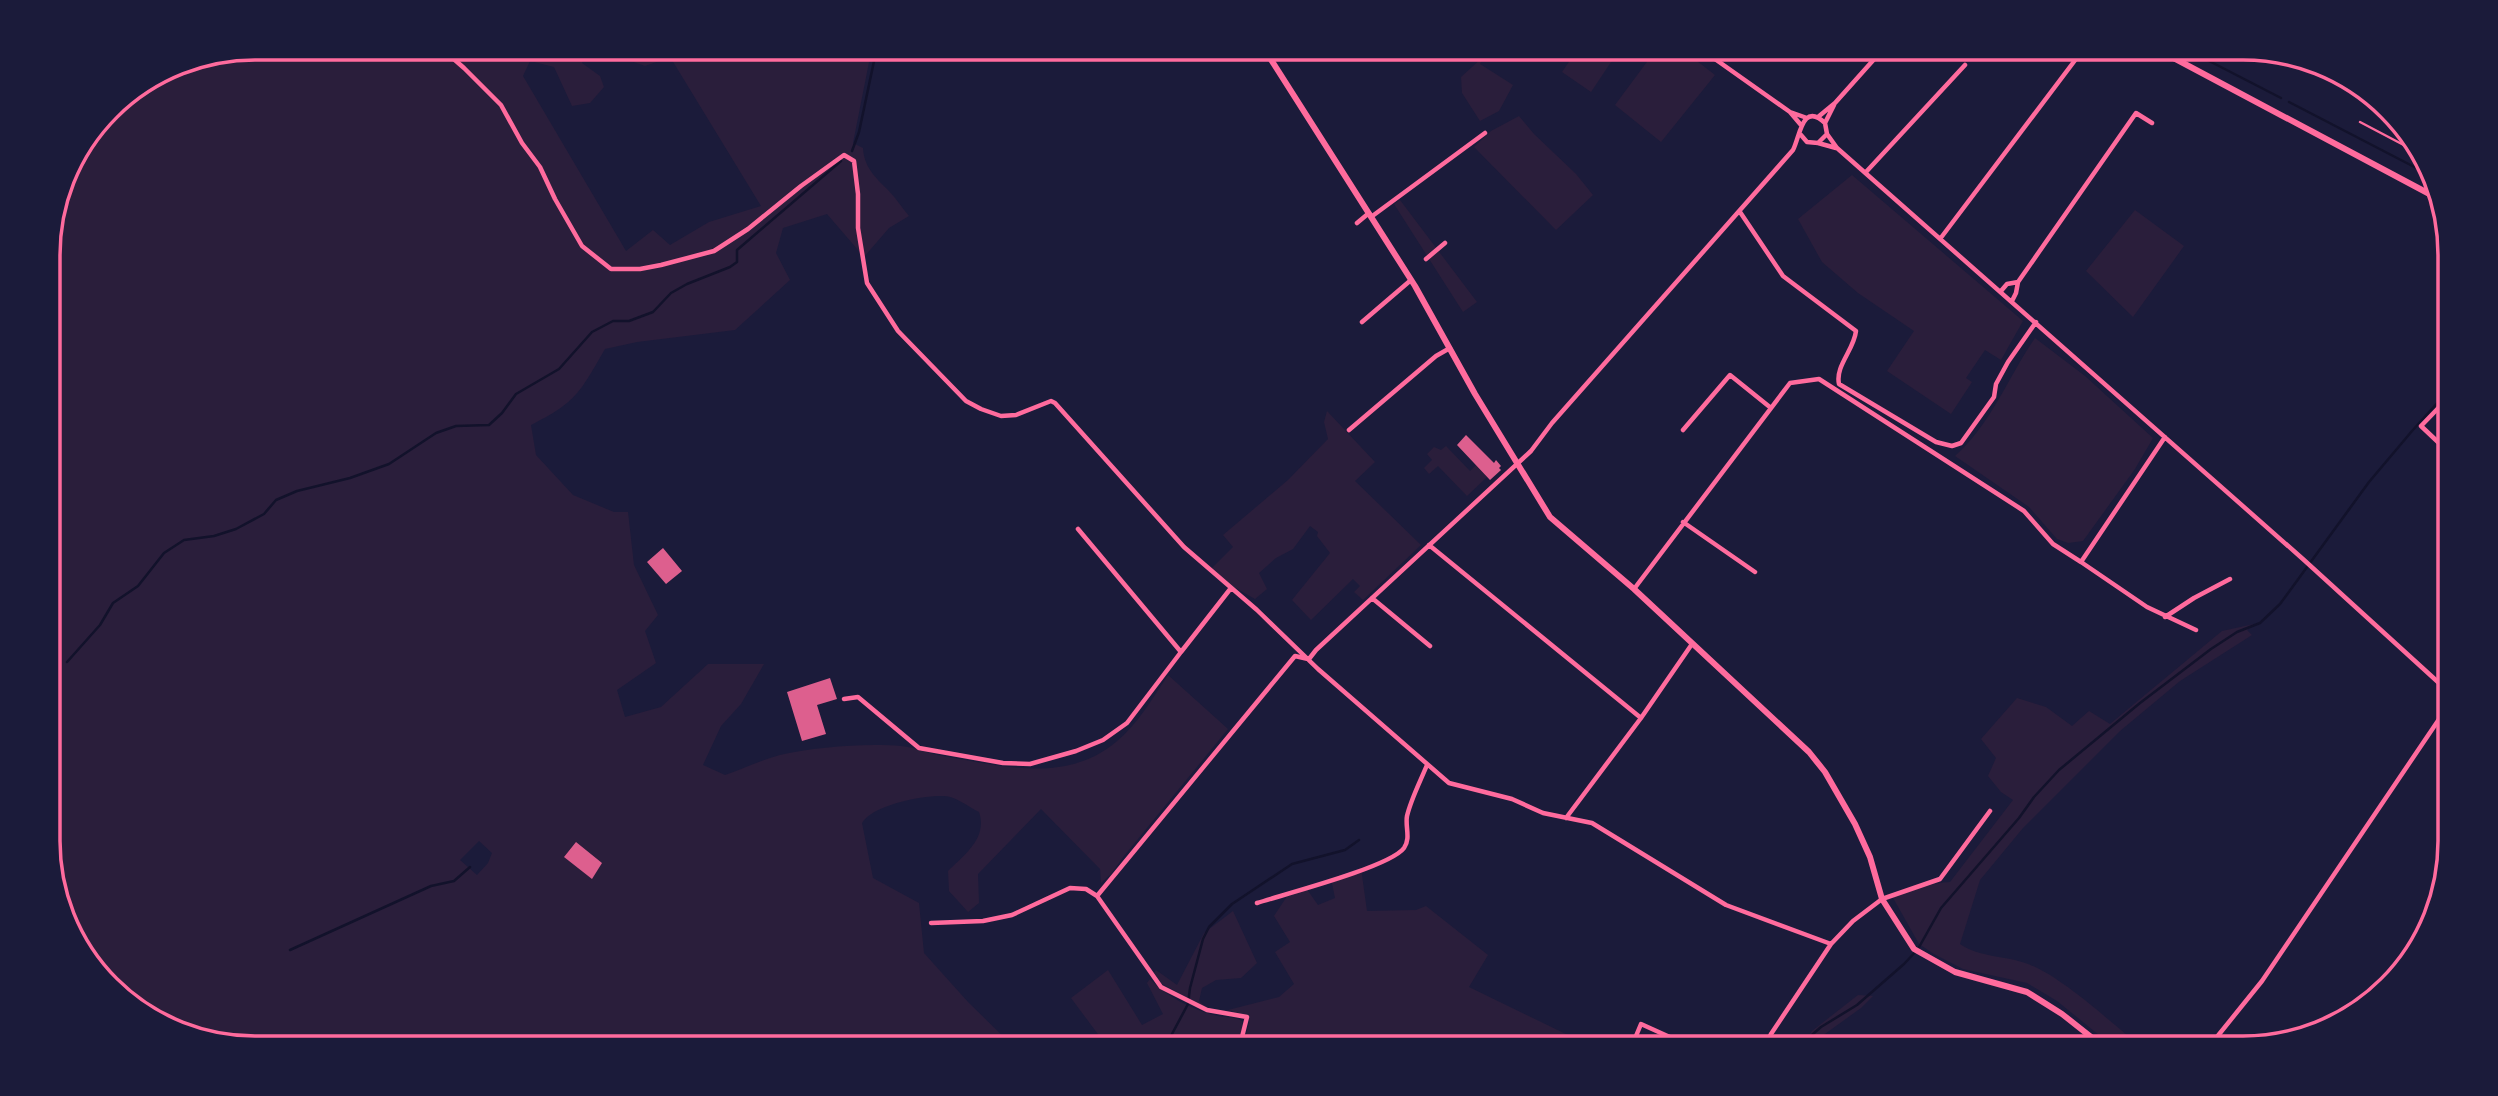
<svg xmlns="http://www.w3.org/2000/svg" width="2498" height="1096" font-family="Barlow,sans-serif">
  <rect width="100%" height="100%" fill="#1b1b3a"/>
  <path fill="#2a1e3b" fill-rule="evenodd" d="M255 47H664L662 60 645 66 600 50 586 48 582 63 600 76 604 87 590 103 572 106 554 67 530 61 523 76 626 251 653 230 670 245 709 222 761 206 664 47H872L853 143 863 148C864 167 875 177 888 190 896 198 902 208 909 216L889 228 864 257 827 214 783 228 776 253 790 280 735 330 637 342 605 349C580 392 577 402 531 425L536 455 573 495 614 512H628L634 565 658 615 645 631 656 663 617 690 625 717 661 707 708 664H764L741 704 721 726 703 765 725 775C743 769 761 760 780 755 816 747 864 743 901 746 915 747 929 754 943 756 1001 766 1066 784 1116 742 1137 725 1153 698 1168 675L1228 729 1124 856 1111 874 1101 883 1100 869 1041 809 978 874 979 903 968 912 949 891 948 871C964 855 988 838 979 812 969 807 955 796 944 796 923 795 872 805 862 823L873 878 919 903 924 953 968 1002 1016 1049H255L176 1033 90 968 49 869 48 241 69 163 118 99 176 63ZM479 841 492 853 488 863 477 875 460 860Z
    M1579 47H1621L1591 92 1562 72Z
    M1658 47H1679L1715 75 1661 142 1615 105Z
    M1483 57 1480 64 1513 85 1499 111 1480 121 1462 93 1461 77Z
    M1519 116 1534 134 1576 174 1593 195 1556 230 1474 147 1491 131Z
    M1852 175 2023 321 2001 360 1985 350 1966 378 1972 382 1951 414 1887 371 1914 331 1858 293 1822 262 1798 219Z
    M1400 200 1477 302 1463 312 1394 204Z
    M2135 210 2184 246 2133 317 2086 271Z
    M2035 338 2085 376 2153 438 2135 469 2083 541 2068 543 2057 539 2029 507 1955 456C1992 423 2008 377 2035 338Z
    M1327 411 1375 462 1355 481 1421 545 1363 600 1354 592 1360 586 1353 579 1311 620 1292 600 1330 553 1317 536 1318 532 1310 526 1293 549 1276 558 1259 573 1267 589 1255 599 1234 587 1211 569 1233 547 1223 535 1288 480 1328 439 1324 422Z
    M1446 446 1470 471 1476 465 1487 477 1467 496 1438 466 1429 474 1424 468 1432 460 1427 454 1434 447 1441 450Z
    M2254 624 2247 630 2252 635 2180 681 2120 731 2023 828 1980 880 1960 944C1980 958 2005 955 2028 964 2063 977 2112 1024 2143 1048H2115L2057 1001 2027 983 1963 969 1934 954 1919 944 1892 896C1911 892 1931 882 1950 882L2013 800 2001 792 1988 776 1996 758 1981 739 2017 698 2046 707 2072 726 2089 711 2110 724 2222 631Z
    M1361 868 1367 911 1416 910 1426 906 1488 955 1469 987 1572 1037 1567 1048 1242 1049 1249 1023V1016L1228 1010 1279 997 1294 984 1275 952 1290 942 1274 916 1290 892 1306 888 1318 905 1335 898 1332 883Z
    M1233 911 1257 963 1241 978 1216 980 1202 988 1199 1001 1207 1008 1162 984 1154 973 1156 970 1177 985 1204 933Z
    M1108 970 1142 1025 1163 1014 1147 983 1150 979C1166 996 1191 1009 1214 1015 1224 1018 1234 1016 1242 1021L1243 1026 1235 1049H1109L1071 998Z
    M1858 995 1873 996 1861 1008 1811 1044 1808 1048H1801L1812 1031Z"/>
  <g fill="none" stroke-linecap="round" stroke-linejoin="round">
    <path stroke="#12122b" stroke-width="2.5" d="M2182 47 2281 98
      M2289 102 2426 173
      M852 151 859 132 877 47
      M67 662 100 625 113 603 138 586 164 553 184 540 214 536 236 529 264 514 276 500 297 491 350 478 389 464 436 433 456 426 489 425 502 413 516 394 559 369 592 332 613 321H629L653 312 671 293 687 284 730 267 737 262V250L841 161
      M49 696 54 681
      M290 950 431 886 454 881 470 867
      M1797 1048 1821 1027 1857 1005 1904 964 1918 949 1941 908 2019 818 2034 797 2059 770 2140 703 2211 649 2237 632 2260 623 2280 604 2369 482 2412 431 2449 390
      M1164 1049 1188 1004 1190 988 1203 939 1209 927 1232 904 1292 864 1345 850 1359 840"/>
  </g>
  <path fill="#dd5f8e" d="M1466 435 1494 463 1496 460 1501 466 1499 468 1501 470 1490 480 1457 445Z
    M663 548 682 571 666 584 647 562Z
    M830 678 837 699 817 705 826 734 802 741 787 692Z
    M576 842 602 863 592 879 564 857Z"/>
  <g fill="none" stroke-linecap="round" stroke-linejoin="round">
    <path stroke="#ff6b9d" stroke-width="2.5" d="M2360 122 2417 152"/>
    <path stroke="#ff6b9d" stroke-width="4.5" d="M440 47 464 68 501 105 522 143 540 167 555 199 582 246 611 269H640L661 265 714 251 748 229 801 186 844 155 854 161 858 194V228L867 283 898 331 966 401 981 409 1001 416 1016 415 1051 401 1055 403 1184 547 1257 610 1318 669 1449 783 1512 799 1543 813 1592 823 1726 905 1831 944
      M1698 47 1790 112 1801 125
      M1858 47 1874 59
      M1790 112 1807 118
      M1818 117 1835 103 1885 47
      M1825 123 1834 105
      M1827 134 1837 148 2304 560 2450 693
      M1818 143 1836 148
      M1866 172 1965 65
      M1740 212 1783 276 1856 331C1854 350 1835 366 1839 384L1936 442 1952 446 1961 443 1994 397 1996 384 2008 362 2036 322
      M1371 217 1485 133
      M1357 223 1369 213
      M1940 239 2085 47
      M1426 259 1445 243
      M2001 291 2007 284 2018 282
      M2012 301 2016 293 2018 282 2136 113 2152 123
      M1362 322 1411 280
      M1349 430 1436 356 1450 348
      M1683 430 1730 375 1771 408
      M2439 443 2421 426 2449 397
      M1683 522 1755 572
      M1078 529 1181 652 1231 588
      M1429 545 1641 718
      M2081 562 2147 607 2196 630
      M1634 589 1790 383 1819 379 2024 511 2053 544 2081 562 2165 437
      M1372 598 1430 646
      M2165 617 2194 598 2230 579
      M1309 659 1316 650 1531 451 1552 423 1793 150C1800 137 1802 101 1825 123L1827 134 1818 143 1807 142 1801 135
      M844 699 858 697 919 748 1003 763 1030 764 1076 751 1103 740 1127 723 1181 652
      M1566 818 1641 718 1692 644
      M1097 896 1161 987 1207 1010 1247 1017 1239 1049
      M1257 903C1285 894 1390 867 1404 848 1411 838 1405 827 1407 816 1411 799 1420 782 1427 765
      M931 923 983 921 1012 915 1070 888 1086 889 1097 896 1295 656 1308 659
      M1631 1048 1641 1024 1694 1048
      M1764 1048 1771 1034 1831 944 1853 921 1882 899 1940 879 1990 811
      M2208 1048 2262 981 2450 703"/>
    <path stroke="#ff6b9d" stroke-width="6" d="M1263 47 1415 286 1475 394 1550 517 1634 589 1809 752 1825 772 1855 824 1870 857 1882 899 1914 949 1955 972 2027 992 2062 1014 2105 1048"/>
    <path stroke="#ff6b9d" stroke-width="6" d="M2153 47 2437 198"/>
  </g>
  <path d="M0 0H2498V1096H0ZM255 60H2243A195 195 0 0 1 2438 255V841A195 195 0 0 1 2243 1036H255A195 195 0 0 1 60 841V255A195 195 0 0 1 255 60Z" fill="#1b1b3a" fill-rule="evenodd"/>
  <path fill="none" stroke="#ff6b9d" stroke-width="3.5" d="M255 60H2243A195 195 0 0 1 2438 255V841A195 195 0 0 1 2243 1036H255A195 195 0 0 1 60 841V255A195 195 0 0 1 255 60Z"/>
</svg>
